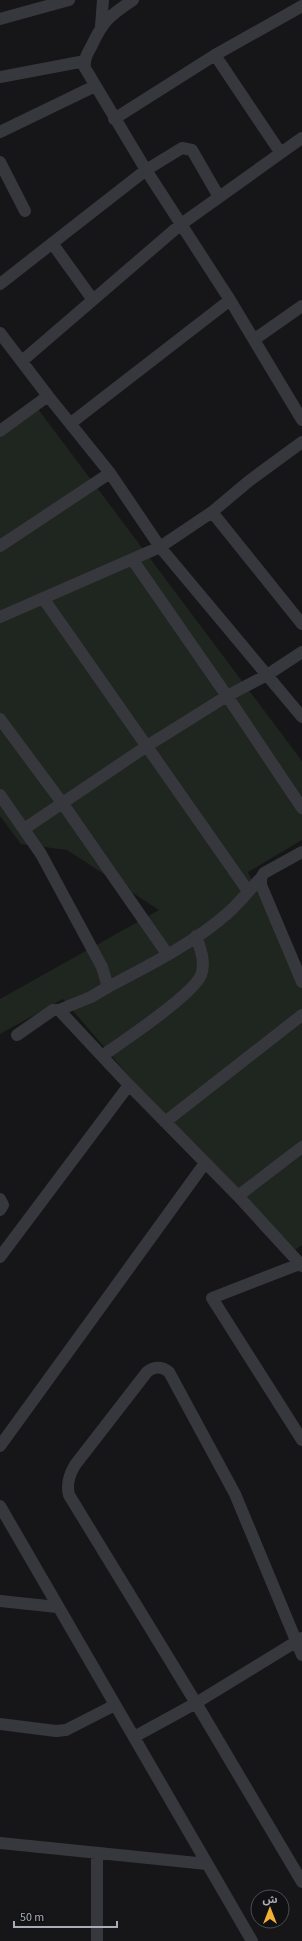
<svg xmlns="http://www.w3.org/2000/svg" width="302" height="1941" font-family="'Source Sans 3','Noto Sans Arabic',sans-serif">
  <rect width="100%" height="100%" fill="#161618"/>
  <path fill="#1e261f" d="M38 409 302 761V840L248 872 302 989V1245L295 1250 134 1082 63 999 0 1034V999L159 910 67 850 21 844 0 816V434Z"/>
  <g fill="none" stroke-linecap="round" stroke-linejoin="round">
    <path stroke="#37383d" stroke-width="12" d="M133 0C109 16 103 21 91 47 87 54 84 59 85 68L146 170 230 300 302 420
      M0 19 69 0
      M101 26 103 0
      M215 55 280 152
      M0 77 85 61
      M114 119 215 55 302 6
      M0 132 95 86
      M0 162 25 211
      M52 243 93 300
      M0 284 146 170 182 148 192 150 219 197
      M0 333 48 396 110 473 160 547 302 717
      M255 339 302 306
      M22 361 180 225 302 138
      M71 423 230 300
      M0 431 48 396
      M212 512 302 624
      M0 546 110 473
      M132 559 227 696 302 808
      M43 598 248 891
      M0 617 160 547 212 512 249 481 302 442
      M0 719 63 804 168 955
      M0 795 41 854 102 967 108 987 91 997 59 1010
      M24 829 147 746 227 696 267 675 302 652
      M302 852 264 873 261 878V885L302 982
      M108 987C148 966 196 942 229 912 240 902 250 889 261 878
      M17 1035 53 1010H59L129 1085 238 1196 302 1266
      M102 1056C122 1042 194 994 201 975 206 962 200 948 196 936
      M165 1122 302 1015
      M238 1196 302 1147
      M0 1199 3 1205 0 1210
      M0 1257 129 1085
      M302 1263 212 1298 302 1440
      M0 1446 205 1163
      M0 1506 252 1941
      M0 1601 57 1607
      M302 1655 235 1494 169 1372C161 1366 155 1366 147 1372L75 1465C69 1475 66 1484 69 1495L196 1703 302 1882
      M0 1724 56 1731 66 1730 115 1705
      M134 1737 196 1703 302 1638
      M0 1843 207 1864
      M97 1941V1853"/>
  </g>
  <g transform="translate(270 1909)"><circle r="19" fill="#111113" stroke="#4d4f55"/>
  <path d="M0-3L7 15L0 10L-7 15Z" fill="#f2b134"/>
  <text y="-6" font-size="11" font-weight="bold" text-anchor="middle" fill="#a8adb8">ش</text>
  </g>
  <path d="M14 1921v6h103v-6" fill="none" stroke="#a8adb8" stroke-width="2"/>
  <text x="20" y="1921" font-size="12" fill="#a8adb8" stroke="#111113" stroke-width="3" paint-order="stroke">50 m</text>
</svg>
